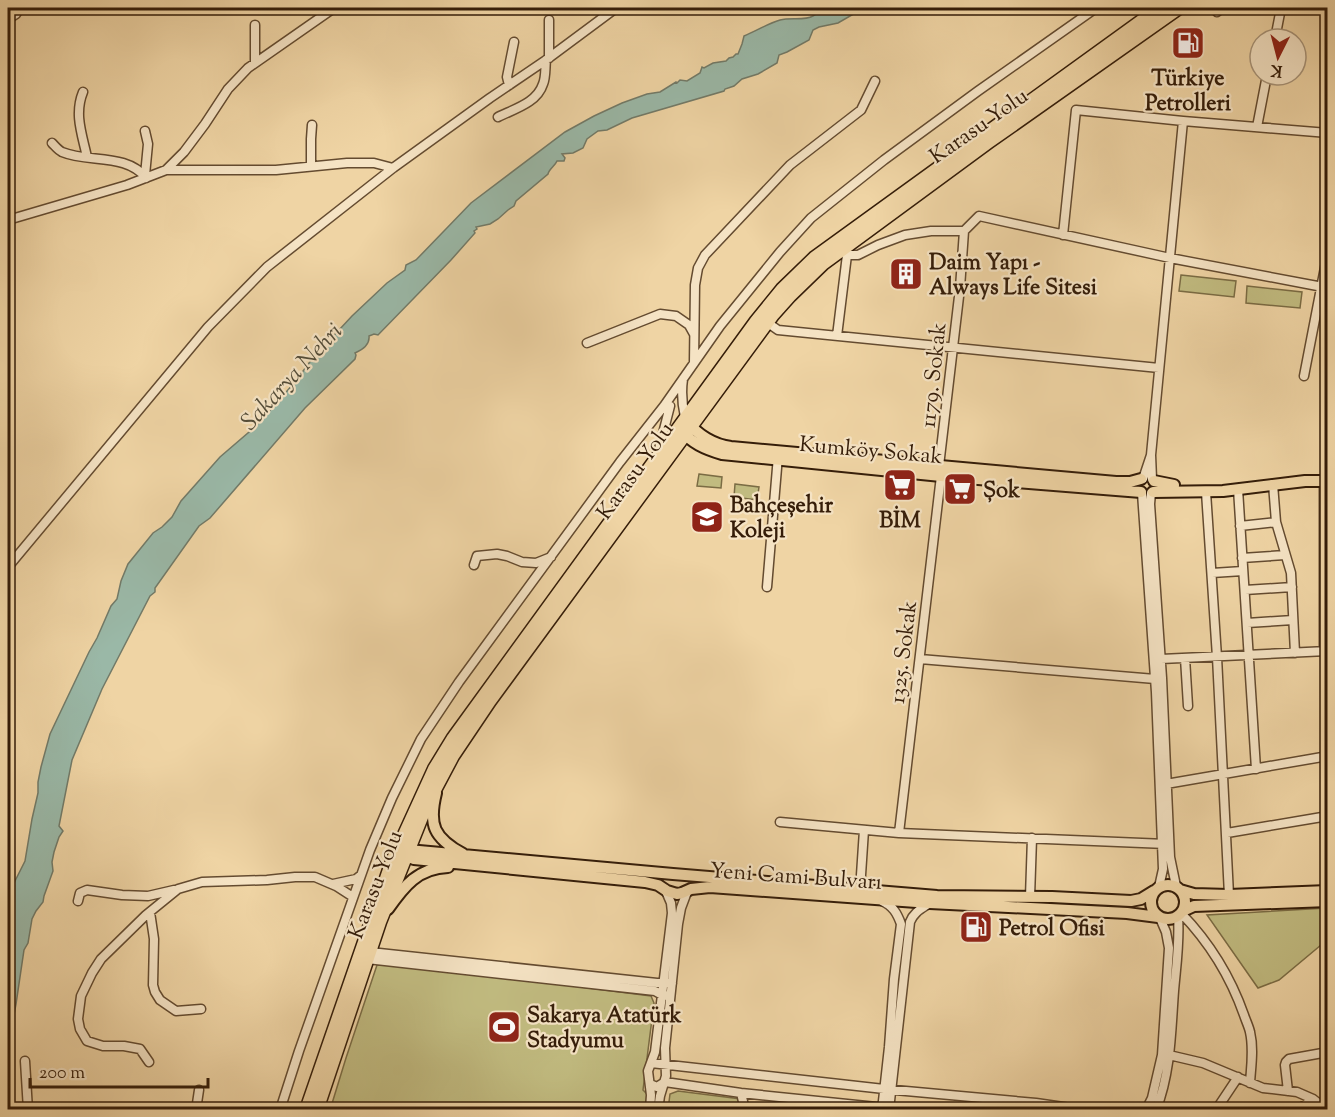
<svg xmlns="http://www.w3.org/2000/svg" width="1335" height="1117" font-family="'Sorts Mill Goudy',serif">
  <rect width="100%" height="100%" fill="#efd4a4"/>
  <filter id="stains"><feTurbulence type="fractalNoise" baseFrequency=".00333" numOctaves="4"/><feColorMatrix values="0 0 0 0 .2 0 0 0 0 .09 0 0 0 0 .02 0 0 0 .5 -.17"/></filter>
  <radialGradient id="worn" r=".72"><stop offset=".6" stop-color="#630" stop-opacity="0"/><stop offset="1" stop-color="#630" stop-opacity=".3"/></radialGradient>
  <path fill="#c1bb80" stroke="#7b6c44" stroke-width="1.5" d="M1181 275 1236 281 1234 297 1179 291Z
    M1247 286 1302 292 1300 308 1246 303Z
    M699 474 722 477 721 488 697 486Z
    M735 484 759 487 757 500 734 497Z
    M1327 908V940L1279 980 1258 988 1207 915Z
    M377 965H407L651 996 654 1003 643 1090 647 1094 645 1109 330 1110 346 1058Z
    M678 1091 741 1099 743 1110H668L670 1094Z"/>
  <path fill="#9ab8a7" stroke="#727a68" stroke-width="1.5" d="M825 8H864L838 23 819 27 813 30 809 40 787 52 779 55 777 63 758 74 742 79 734 86 725 89 724 91 632 118 607 130 598 131 587 139 583 148 573 153 562 154 565 158 564 161H557C555 166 549 169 548 174L516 201 514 206 508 210 498 219 490 224 476 227 477 229 474 231 475 233 451 260 378 335 374 334 369 336C370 345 362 350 355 353L356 355 355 359 305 408 210 518 199 526 155 588V592L150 596 102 689 72 760 59 826 63 831 59 837 54 852 52 862 53 871 44 896 43 902 36 911 32 919 28 943 24 950 16 1004 10 1035V1049L8 1102V918L13 885 25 861 32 819 38 793V782L41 767 50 734 89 652 97 638 111 606 117 599 121 581 128 564 153 533 162 527 172 517 181 501 220 457 256 426 295 382 312 359 352 316 387 283 405 270 406 265 416 260 471 203 565 132 594 116 622 103 647 94 660 92 676 82 677 83 680 80 687 81 700 73 702 67 704 68 713 63 726 61 729 58 733 57 736 54H738L742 44 744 36C756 31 767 24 780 20 791 17 804 21 813 16 817 14 821 10 825 8Z"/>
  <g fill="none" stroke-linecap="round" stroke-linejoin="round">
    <defs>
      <path id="minor" d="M1217 12 1222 8
        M8 19 16 14 20 8
        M549 20V58
        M255 25V63
        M1275 39 1281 8
        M509 85 507 77 514 42
        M83 92C74 114 82 134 87 157
        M498 117C514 109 537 103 543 84 546 77 545 68 546 60
        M1257 127 1267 75
        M52 143C55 146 58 150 62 152 88 163 127 153 146 178
        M311 166V139L312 125
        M166 170H276L347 163H374L393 168
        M145 175 148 144 145 131
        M8 220 127 185 166 170 184 152 205 124 228 89 248 68 334 8
        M964 231 979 216 1170 258 1328 288
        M1063 235 1076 110 1183 121 1328 133
        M768 323 778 330 1159 368
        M837 336 847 255H858L878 245 905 235 931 231H964L960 288 939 466
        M587 343 660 314 676 316 689 325 694 334
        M694 363 695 285 698 268 705 255 790 165 861 110 875 81
        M1304 376 1328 252
        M683 379C681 393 682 404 685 417
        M659 449 670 406
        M1151 455 1183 121
        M1143 479 1151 455 1152 479
        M1273 484 1276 522 1291 573 1295 653
        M1238 489 1256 769
        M1206 492 1217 657 1229 895
        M1142 493 1156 692 1163 869 1159 887
        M1151 493 1150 504 1162 678 1170 857 1176 886
        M1240 526 1276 522
        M1242 558 1285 555
        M474 565 477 556 497 554 507 556 522 562 536 563 551 557
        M8 567 208 327 267 267 393 168 490 98 546 60 616 8
        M1212 573 1243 571
        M767 587 778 456
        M1245 590 1292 587
        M1247 623 1293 620
        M1324 651V481
        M1185 658 1188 706
        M920 659 1155 679
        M1161 659 1327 651
        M1166 784 1328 756
        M780 822 899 833 1166 844
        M899 833 941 476
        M1227 833 1328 816
        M333 884 356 879 361 875
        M860 890 864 830
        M1030 897 1032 838
        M78 901 80 893 87 890 122 895 148 896 174 890
        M150 912 154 939 153 985 155 992 160 1000 176 1011 201 1009
        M1181 913C1209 942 1231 978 1244 1015 1246 1021 1249 1027 1250 1032 1254 1049 1251 1067 1250 1083
        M370 952 657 983H672
        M367 959 655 991 662 995 670 996
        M1169 1055 1203 1063 1263 1088 1297 1092 1313 1099 1327 1110
        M25 1061 28 1110
        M149 1062 140 1049 124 1046H103L87 1041 80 1029 78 1019 81 996 92 973 101 959 146 915 178 889 202 882 267 880 295 877H315L336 886 353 897
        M651 1063 884 1089 1036 1103 1084 1110
        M650 1084 657 1087 665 1082 741 1093 906 1110
        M1288 1091 1285 1065 1286 1062 1289 1059 1328 1052
        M741 1093 745 1110
        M196 1110 199 1090
        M280 1110 299 1051 370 850 392 798 421 739 459 682 620 462 664 406 720 326 780 252 811 218 884 160 978 91 1096 8
        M650 1110 651 1095 648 1071 655 1052 672 913 671 903 665 889
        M658 1110 660 1096 666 1076 665 1048 678 924 681 908 687 892
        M882 1110 889 1047 894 979 901 924C897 913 893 906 882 901
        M889 1110 910 922C914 912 921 909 930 903
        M1146 1110 1152 1098 1162 1055 1169 948 1166 932 1160 918
        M1156 1110C1171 1072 1171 1031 1174 991 1176 967 1180 941 1178 917
        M1216 1110 1238 1077
        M1298 1110 1313 1099"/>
      <path id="major" d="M687 421C697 435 715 445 731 447L1116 482H1130L1141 479
        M680 429C691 443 705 449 722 454L941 476 1141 492
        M1154 481 1174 485
        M1153 492 1223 491 1305 481H1328
        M436 793C428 825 434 838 463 854
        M402 851 406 856 414 859 645 882 658 885 667 891 677 894 682 893 691 889 710 887 930 903 1127 913 1158 917
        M403 851 408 850 673 874 937 896 1052 897 1131 901 1141 899 1154 891
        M1151 902a17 17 0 1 1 34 0a17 17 0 1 1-34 0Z
        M1180 890 1194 894 1229 895 1328 891
        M388 909C404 886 418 868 448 867
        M1183 911 1194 906 1328 901"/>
      <path id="highway" d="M306 1110 392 861 434 769 453 738 756 321 782 289 815 257 1159 8
        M317 1110 380 922 426 807 453 756 490 701 773 315 790 296 823 264 989 142 1179 8"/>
    </defs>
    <use href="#minor" stroke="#644b30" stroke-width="11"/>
    <use href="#major" stroke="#351d09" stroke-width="14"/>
    <use href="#highway" stroke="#351d09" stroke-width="15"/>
    <use href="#minor" stroke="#f5e3c4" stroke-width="8"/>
    <use href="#major" stroke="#efd4a4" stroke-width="10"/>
    <use href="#highway" stroke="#efd4a4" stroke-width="12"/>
  </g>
  <defs>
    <symbol id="fuel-square" viewBox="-11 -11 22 22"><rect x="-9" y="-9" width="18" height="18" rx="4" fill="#8f2418" stroke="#f5e3c4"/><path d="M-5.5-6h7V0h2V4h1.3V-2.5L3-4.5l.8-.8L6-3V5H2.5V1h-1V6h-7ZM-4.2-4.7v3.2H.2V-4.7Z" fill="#fff"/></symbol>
    <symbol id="building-square" viewBox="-11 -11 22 22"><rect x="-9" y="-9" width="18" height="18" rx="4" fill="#8f2418" stroke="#f5e3c4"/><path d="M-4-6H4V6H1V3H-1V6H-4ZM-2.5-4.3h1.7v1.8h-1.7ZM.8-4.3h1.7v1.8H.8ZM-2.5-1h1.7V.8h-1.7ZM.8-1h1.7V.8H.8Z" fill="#fff"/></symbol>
    <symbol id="supermarket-square" viewBox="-11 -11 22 22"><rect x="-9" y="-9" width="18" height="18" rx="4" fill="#8f2418" stroke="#f5e3c4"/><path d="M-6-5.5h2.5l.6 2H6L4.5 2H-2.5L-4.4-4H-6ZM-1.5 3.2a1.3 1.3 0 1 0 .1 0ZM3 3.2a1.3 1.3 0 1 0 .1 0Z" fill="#fff"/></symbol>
    <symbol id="school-square" viewBox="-11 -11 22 22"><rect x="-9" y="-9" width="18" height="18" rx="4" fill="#8f2418" stroke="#f5e3c4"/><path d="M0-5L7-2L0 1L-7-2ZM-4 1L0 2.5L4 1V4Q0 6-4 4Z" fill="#fff"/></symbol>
    <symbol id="stadium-square" viewBox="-11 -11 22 22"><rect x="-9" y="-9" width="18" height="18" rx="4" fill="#8f2418" stroke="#f5e3c4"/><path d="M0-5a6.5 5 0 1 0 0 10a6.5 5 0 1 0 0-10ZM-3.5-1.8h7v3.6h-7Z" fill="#fff"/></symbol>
  </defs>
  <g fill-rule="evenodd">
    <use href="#fuel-square" x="1169" y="24" width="38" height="38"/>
    <use href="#building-square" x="887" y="255" width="38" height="38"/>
    <use href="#supermarket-square" x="881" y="466" width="38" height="38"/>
    <use href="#supermarket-square" x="941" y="470" width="38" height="38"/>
    <use href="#school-square" x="688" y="498" width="38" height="38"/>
    <use href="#fuel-square" x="957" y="908" width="38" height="38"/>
    <use href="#stadium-square" x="485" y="1008" width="38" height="38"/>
  </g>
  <g text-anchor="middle" stroke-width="4.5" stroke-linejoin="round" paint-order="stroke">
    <g font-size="22" font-weight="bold" fill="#351d09" stroke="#f5e3c4" text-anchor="start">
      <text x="1188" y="85" text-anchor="middle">Türkiye<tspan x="1188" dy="25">Petrolleri</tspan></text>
      <text x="929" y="269">Daim Yapı -<tspan x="929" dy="25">Always Life Sitesi</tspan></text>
      <text x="983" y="497">Şok</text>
      <text x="730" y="512">Bahçeşehir<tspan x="730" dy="25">Koleji</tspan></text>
      <text x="900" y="527" text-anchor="middle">BİM</text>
      <text x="999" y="935">Petrol Ofisi</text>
      <text x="527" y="1022">Sakarya Atatürk<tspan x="527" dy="25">Stadyumu</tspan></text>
    </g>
    <g font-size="22" fill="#351d09" stroke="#f5e3c4">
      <text transform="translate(978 125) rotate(-35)" y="8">Karasu Yolu</text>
      <text transform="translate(932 375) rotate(-84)" y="8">1179. Sokak</text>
      <text transform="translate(871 449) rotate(5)" y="8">Kumköy Sokak</text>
      <text transform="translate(634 470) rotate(-54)" y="8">Karasu Yolu</text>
      <text transform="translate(902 652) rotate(-83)" y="8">1325. Sokak</text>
      <text transform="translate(796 875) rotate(4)" y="8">Yeni Cami Bulvarı</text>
      <text transform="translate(374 884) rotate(-69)" y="8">Karasu Yolu</text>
    </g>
    <g font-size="24" font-style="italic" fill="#534c38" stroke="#f5e3c4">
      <text transform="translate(291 376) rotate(-47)" y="8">Sakarya Nehri</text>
    </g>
  </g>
  <rect width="1335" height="1117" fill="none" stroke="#efd4a4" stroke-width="30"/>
  <rect x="9" y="9" width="1317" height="1099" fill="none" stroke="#351d09" stroke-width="3"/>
  <rect x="15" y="15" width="1305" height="1087" fill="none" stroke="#351d09" stroke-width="1.5"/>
  <g transform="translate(1278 57) rotate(186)"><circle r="28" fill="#f5e3c4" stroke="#a89479" stroke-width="1.5"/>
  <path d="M0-4.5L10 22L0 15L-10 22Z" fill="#8f2418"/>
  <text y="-9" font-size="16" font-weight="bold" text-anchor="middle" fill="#351d09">K</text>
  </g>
  <path d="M30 1078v9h178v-9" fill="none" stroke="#351d09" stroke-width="3"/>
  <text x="39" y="1078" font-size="18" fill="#351d09" stroke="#f5e3c4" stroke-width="4.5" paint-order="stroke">200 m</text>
  <rect width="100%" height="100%" filter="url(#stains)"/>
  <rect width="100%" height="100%" fill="url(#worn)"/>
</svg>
